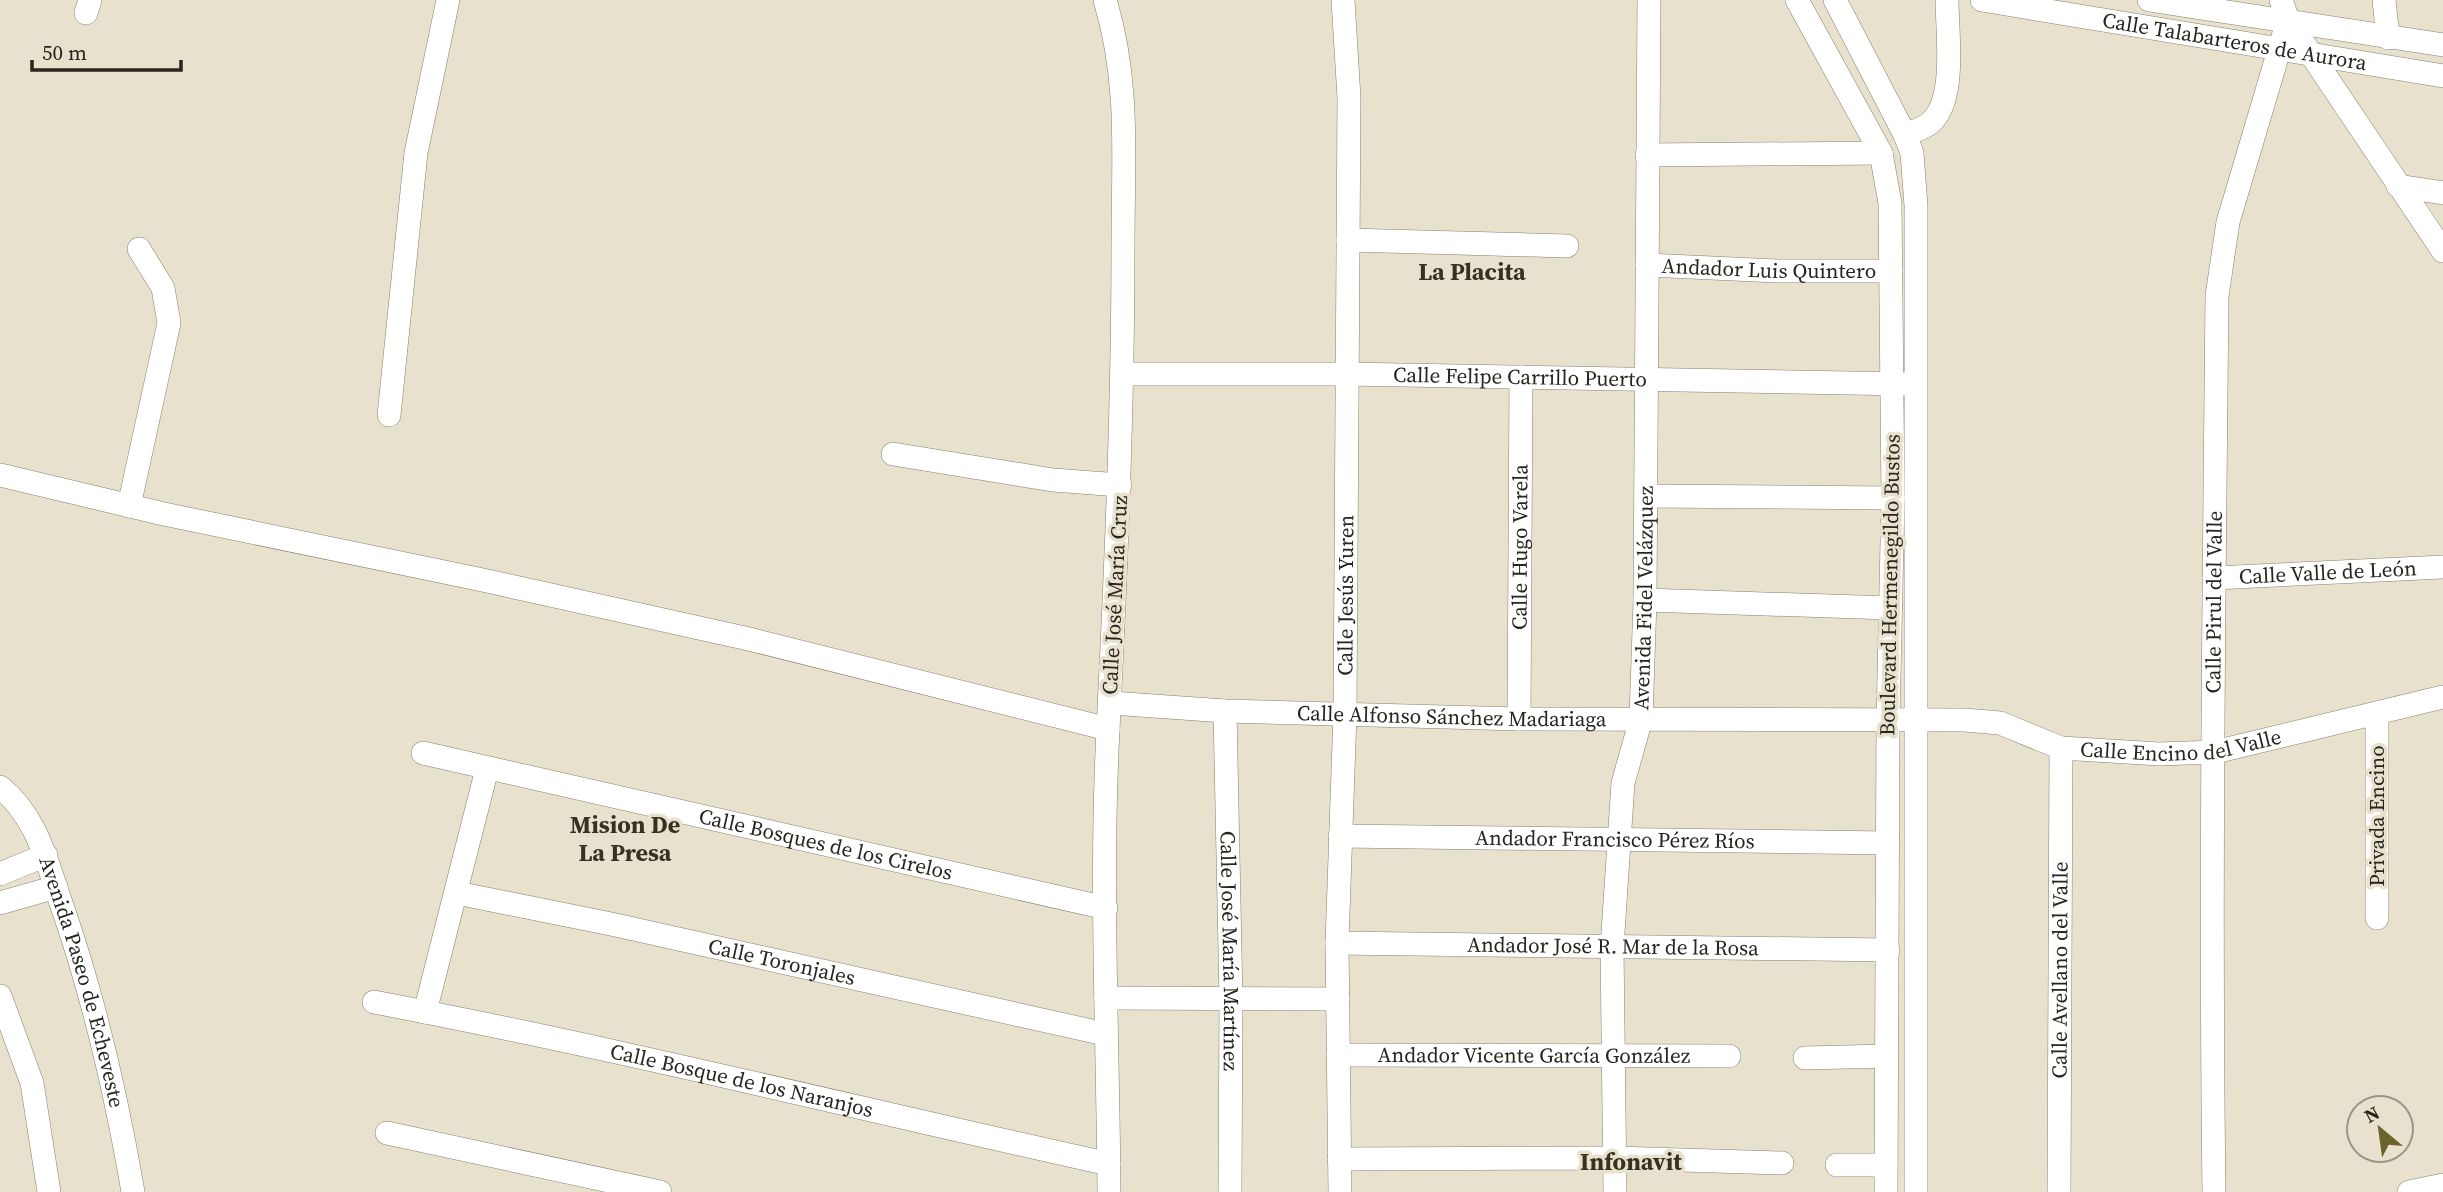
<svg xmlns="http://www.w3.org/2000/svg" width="2443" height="1192" font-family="'Source Serif 4',serif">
  <rect width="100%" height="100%" fill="#e7e1cd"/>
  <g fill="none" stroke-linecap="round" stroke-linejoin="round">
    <defs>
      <g id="minor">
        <path d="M1105 0C1130 83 1123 159 1123 244 1123 406 1116 568 1108 730 1100 884 1108 1038 1109 1192"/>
        <path d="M1797 0 1881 153 1890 203 1893 498 1888 721 1886 1192"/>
        <path d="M1835 0 1905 135 1912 153 1916 206V1192"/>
        <path id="s1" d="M1982 0 2443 76"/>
        <path d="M2149 0 2443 45"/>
        <path d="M2281 0 2288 20 2443 251"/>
        <path d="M2384 0 2388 38"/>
        <path d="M86 13 90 0"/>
        <path d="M1905 135C1913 131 1923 129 1930 123 1957 101 1947 32 1947 0"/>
        <path d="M1647 155 1881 153"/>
        <path d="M2398 186 2443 193"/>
        <path d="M1348 240 1567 246"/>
        <path id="s2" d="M1647 265 1777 271H1891"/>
        <path id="s3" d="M1123 374H1347L1907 384"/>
        <path d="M389 415 416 153 448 0"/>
        <path d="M893 454 1053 480 1120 485"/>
        <path d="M0 475 164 514 478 579 749 639 1108 729"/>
        <path d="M1646 496 1893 498"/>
        <path d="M129 506 169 323 163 288 139 249"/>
        <path id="s4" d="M2214 578 2443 567"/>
        <path d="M1645 600 1890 608"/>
        <path id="s5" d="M1111 703 1225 711 1519 719 1965 720 2000 723 2061 748 2159 754 2215 752 2443 697"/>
        <path id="s6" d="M1225 711 1231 999 1230 1192"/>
        <path id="s7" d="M1519 719 1521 377"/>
        <path id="s8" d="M423 753 1106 908"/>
        <path id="s9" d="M0 787C37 817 46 860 61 903 94 997 116 1093 133 1192"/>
        <path id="s10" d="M1340 836 1888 843"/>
        <path d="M0 874 46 855"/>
        <path id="s11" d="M457 893 611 924 1105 1034"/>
        <path d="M0 903 56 887"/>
        <path d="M2377 918V713"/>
        <path id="s12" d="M1337 943 1888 950"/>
        <path d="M0 996 32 1083 49 1192"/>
        <path d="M1106 998 1338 999"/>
        <path id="s13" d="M374 1002C621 1049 864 1110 1109 1164"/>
        <path d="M425 1012 487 769"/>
        <path id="s14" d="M1338 1055 1729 1056"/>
        <path d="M1805 1058 1887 1056"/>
        <path d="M387 1133 660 1192"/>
        <path d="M1339 1159 1616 1158 1782 1163"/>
        <path d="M1837 1165H1886"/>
        <path id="s15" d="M1340 1192 1337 943 1345 714 1349 98 1343 0"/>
        <path id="s16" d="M1615 1192 1612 947 1623 783 1641 719 1645 600 1649 0"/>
        <path id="s17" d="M2059 1192 2061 748"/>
        <path id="s18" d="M2214 1192C2210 894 2214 595 2217 296L2228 222 2288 20"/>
        <path d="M2409 1192 2443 1185"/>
      </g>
    </defs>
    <use href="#minor" stroke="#85806e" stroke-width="24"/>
    <use href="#minor" stroke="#fff" stroke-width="23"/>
  </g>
  <g text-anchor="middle" stroke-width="7" stroke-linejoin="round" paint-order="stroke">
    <g font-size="21" fill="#27251e" stroke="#e7e1cd">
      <text dy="7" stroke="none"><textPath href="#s1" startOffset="256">Calle Talabarteros de Aurora</textPath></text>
      <text dy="7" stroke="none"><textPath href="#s2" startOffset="122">Andador Luis Quintero</textPath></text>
      <text dy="7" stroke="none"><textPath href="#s3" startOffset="397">Calle Felipe Carrillo Puerto</textPath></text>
      <text dy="7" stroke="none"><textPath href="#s7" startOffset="172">Calle Hugo Varela</textPath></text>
      <text dy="7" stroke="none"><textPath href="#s4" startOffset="114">Calle Valle de León</textPath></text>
      <text transform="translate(1890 585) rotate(-89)" y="7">Boulevard Hermenegildo Bustos</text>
      <text transform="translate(1115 595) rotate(-87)" y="7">Calle José María Cruz</text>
      <text dy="7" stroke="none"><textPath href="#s15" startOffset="597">Calle Jesús Yuren</textPath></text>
      <text dy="7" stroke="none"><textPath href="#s16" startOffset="597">Avenida Fidel Velázquez</textPath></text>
      <text dy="7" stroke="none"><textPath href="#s18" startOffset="590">Calle Pirul del Valle</textPath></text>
      <text dy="7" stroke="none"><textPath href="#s5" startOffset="341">Calle Alfonso Sánchez Madariaga</textPath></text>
      <text dy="7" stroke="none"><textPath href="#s5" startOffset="1076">Calle Encino del Valle</textPath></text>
      <text transform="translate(2377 816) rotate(-90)" y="7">Privada Encino</text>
      <text dy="7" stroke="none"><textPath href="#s10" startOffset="275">Andador Francisco Pérez Ríos</textPath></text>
      <text dy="7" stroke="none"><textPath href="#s8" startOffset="413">Calle Bosques de los Cirelos</textPath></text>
      <text dy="7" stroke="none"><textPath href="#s12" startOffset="276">Andador José R. Mar de la Rosa</textPath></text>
      <text dy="7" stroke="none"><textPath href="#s6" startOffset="240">Calle José María Martínez</textPath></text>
      <text dy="7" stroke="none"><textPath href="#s11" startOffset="332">Calle Toronjales</textPath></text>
      <text dy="7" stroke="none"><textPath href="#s17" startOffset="222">Calle Avellano del Valle</textPath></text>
      <text dy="7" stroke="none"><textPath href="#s9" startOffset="215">Avenida Paseo de Echeveste</textPath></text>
      <text dy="7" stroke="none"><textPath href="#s14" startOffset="196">Andador Vicente García González</textPath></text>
      <text dy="7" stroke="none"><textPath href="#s13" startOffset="376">Calle Bosque de los Naranjos</textPath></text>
    </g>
    <g font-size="24" font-weight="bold" fill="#363222" stroke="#e7e1cd">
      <text x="1472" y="280">La Placita</text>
      <text x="625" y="833">Mision De<tspan x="625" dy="28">La Presa</tspan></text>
      <text x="1631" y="1170">Infonavit</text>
    </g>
  </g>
  <g transform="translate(2380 1129) rotate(331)"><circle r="33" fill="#e7e1cd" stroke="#9a9687" stroke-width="2"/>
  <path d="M0-5L12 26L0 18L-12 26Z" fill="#6b622e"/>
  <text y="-10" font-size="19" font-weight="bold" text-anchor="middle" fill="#27251e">N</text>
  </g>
  <path d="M32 60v10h149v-10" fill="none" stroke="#27251e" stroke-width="3.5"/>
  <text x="42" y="60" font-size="21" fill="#27251e" stroke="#e7e1cd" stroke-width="5" paint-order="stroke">50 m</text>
</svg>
